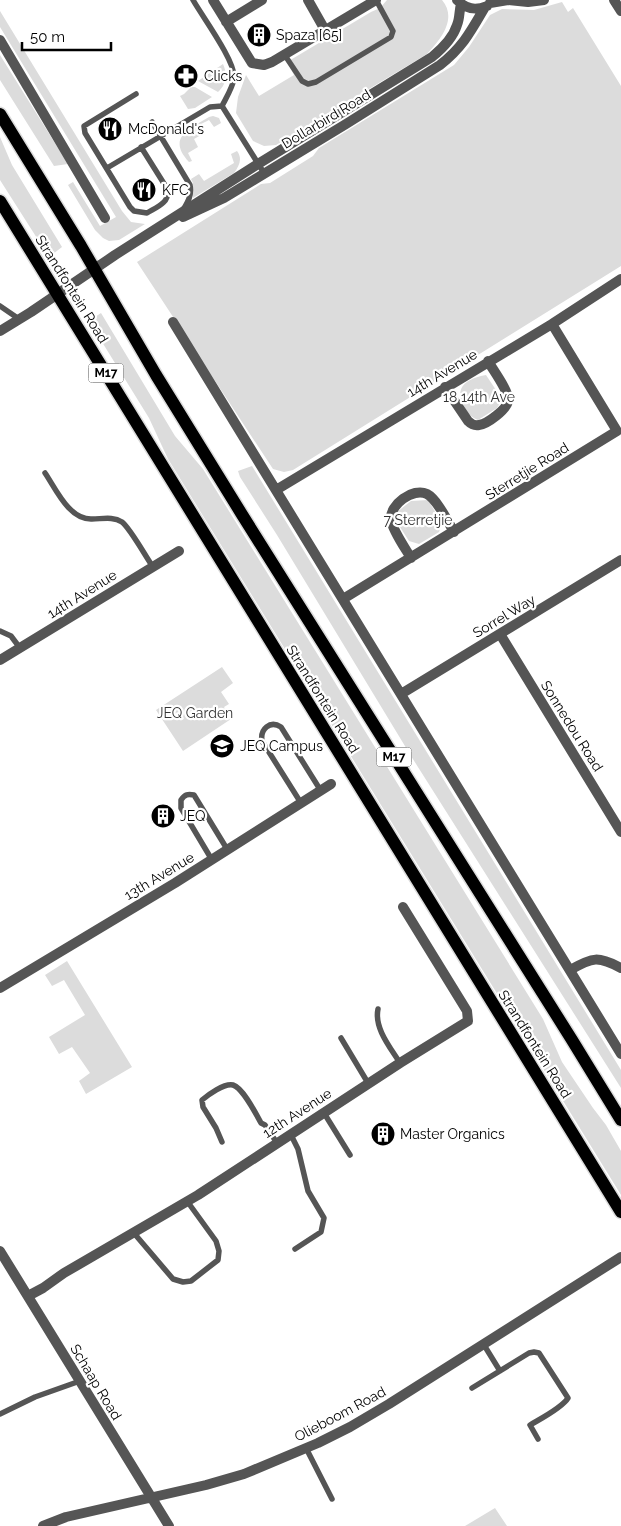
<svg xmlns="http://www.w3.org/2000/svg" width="621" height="1526" font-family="Raleway,sans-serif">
  <rect width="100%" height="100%" fill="#fff"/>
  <path fill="#dcdcdc" d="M387 0H442C458 19 440 40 427 54L276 145 264 146 253 141 236 113 238 97 246 75 259 96 294 75 287 62 371 12 380 8Z
    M562 2 568 12 573 8 621 86V266L293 470 284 472 273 469 137 262 261 184 270 183 313 156 319 148 454 65 469 47 490 15 502 9 534 10Z
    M0 11 122 211 131 222 145 224 119 240 109 241 103 238 95 230 68 185 73 182 100 226 116 217 0 27Z
    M0 55 68 164 54 166 0 80Z
    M223 64C228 75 226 85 218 92L198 81Z
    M191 87H195L212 97 195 108 188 109 180 96 184 94Z
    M213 116 219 118 221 123 214 127 209 120 197 126 201 135 194 139 198 147 188 153 192 161 189 162C166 137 190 129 209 117Z
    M0 137 12 165 62 247 49 257 0 180Z
    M237 151C243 159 239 166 234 173L193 198V183L191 179 199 174 204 181 234 163 231 154Z
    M101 313 175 436 203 469 543 1019 562 1062 593 1108 606 1125 621 1151V1195L168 459 149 418 89 321Z
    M486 375 498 393 500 403 497 408 478 420C470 417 468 413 464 406 453 387 468 378 486 375Z
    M252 466 621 1070V1088L411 756 277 535 240 477 238 471Z
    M428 500 442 523 439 532 419 544 409 541 396 521 397 512 411 501Z
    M222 667 233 683 221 692 229 704 224 707 231 719 183 751 156 710Z
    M67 961 132 1067 86 1094 79 1081 90 1073 72 1047 59 1054 49 1037 85 1015 64 980 52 986 45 975Z
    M495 1508 507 1526H465Z"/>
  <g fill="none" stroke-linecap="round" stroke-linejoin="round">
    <defs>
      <path id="primary" d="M0 114 81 246 156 375 241 513 572 1040 621 1120
        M0 201 621 1212"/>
    </defs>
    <use href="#primary" stroke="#dbdbdb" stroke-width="15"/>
    <path stroke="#555" stroke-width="5.5" d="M284 54 302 81 308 84 316 82 391 37 393 31 376 0
      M136 94 84 126 85 133 130 207 134 211 147 213C157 207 169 203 168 190L141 147
      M222 106 264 173
      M152 122 190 185C192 195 188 202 183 210
      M107 168 210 107 222 106C226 98 233 87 234 78 236 62 202 16 193 0
      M0 306 19 319
      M45 473C56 489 69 520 92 519 102 519 113 516 122 522 130 528 146 557 153 567
      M0 631 11 636 20 648
      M301 803 262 741C260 729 270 720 281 727L321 791
      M212 860 181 808V800C185 794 188 794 194 795L227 849
      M378 1009C374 1028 390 1047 400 1063
      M341 1038 368 1083
      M324 1113 350 1155
      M291 1135 298 1149 308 1191 324 1218 321 1232 295 1249
      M222 1142 216 1128 203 1107 202 1100C208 1095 224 1083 233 1085 243 1088 256 1114 261 1123L265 1125 277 1143
      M133 1232 173 1279 183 1282 191 1281 218 1260 219 1251 216 1241 187 1201
      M484 1345 500 1371
      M472 1388 529 1353 534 1352 539 1353 568 1398C562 1408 540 1419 530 1425L538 1439
      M0 1414 35 1397 80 1381
      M306 1448 332 1499"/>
    <path stroke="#555" stroke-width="10" d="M213 0 252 63 264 65 272 62 376 0
      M308 0 325 30
      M457 0C466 9 475 11 487 6
      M614 0 621 11
      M490 3 508 0 528 2 544 0
      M226 22 262 0
      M0 40 105 218
      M183 217 224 198 346 124 440 65C463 47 471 31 485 7
      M173 322 621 1054
      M0 331 31 312 115 255 258 164 432 57C443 48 453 38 457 25 460 18 459 11 461 4
      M445 387 468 421C471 424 474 426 479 425 487 424 508 409 508 400 509 391 493 370 488 361
      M276 490 552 324 621 279
      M411 558C405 548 393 531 391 520 389 505 413 487 427 494 437 499 448 522 454 532
      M343 599 617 431 552 324
      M500 634 621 832
      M0 660 179 551
      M401 694 621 560
      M570 970C593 957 598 956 621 968
      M0 988 175 883 331 784
      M0 1251 169 1526
      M28 1296 43 1288 64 1273 198 1195 400 1063 468 1021 467 1011 403 907
      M43 1526 66 1517 206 1485 244 1474 318 1443 350 1427 389 1404 621 1257"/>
    <use href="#primary" stroke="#000" stroke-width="12"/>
  </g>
  <defs>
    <symbol id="building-disc" viewBox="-11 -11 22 22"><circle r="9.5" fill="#000" stroke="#fff"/><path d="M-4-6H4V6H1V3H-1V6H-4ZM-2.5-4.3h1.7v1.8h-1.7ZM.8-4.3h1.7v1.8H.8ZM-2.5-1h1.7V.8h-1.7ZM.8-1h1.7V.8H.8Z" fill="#fff"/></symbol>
    <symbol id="pharmacy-disc" viewBox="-11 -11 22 22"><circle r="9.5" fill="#000" stroke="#fff"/><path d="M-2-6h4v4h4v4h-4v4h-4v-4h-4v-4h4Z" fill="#fff"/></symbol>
    <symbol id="restaurant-disc" viewBox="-11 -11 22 22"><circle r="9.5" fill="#000" stroke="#fff"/><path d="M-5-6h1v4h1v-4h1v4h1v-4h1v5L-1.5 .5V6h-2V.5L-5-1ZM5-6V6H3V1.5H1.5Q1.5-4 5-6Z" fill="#fff"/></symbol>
    <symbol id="school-disc" viewBox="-11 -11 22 22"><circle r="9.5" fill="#000" stroke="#fff"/><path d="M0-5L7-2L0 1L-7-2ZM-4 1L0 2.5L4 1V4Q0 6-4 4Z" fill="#fff"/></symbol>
  </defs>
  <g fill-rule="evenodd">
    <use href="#building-disc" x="245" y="21" width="28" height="28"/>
    <use href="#pharmacy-disc" x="172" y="62" width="28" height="28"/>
    <use href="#restaurant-disc" x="96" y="115" width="28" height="28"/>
    <use href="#restaurant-disc" x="130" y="176" width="28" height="28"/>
    <use href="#school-disc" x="208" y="732" width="28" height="28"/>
    <use href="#building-disc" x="149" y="802" width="28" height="28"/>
    <use href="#building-disc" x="369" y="1120" width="28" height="28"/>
  </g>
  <g text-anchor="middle" stroke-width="4.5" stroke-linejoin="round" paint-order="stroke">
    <g fill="#fff" stroke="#4c4c4c" stroke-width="1">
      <rect x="88.5" y="363.5" width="35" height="19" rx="4"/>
      <rect x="376.5" y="747.5" width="35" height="19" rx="4"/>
    </g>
    <g font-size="12" font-weight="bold" fill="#000">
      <text x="106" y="377">M17</text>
      <text x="394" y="761">M17</text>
    </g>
    <g font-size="14" fill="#000" stroke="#fff" text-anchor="start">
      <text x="276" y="40">Spaza [65]</text>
      <text x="204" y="81">Clicks</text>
      <text x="128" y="134">McDonald's</text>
      <text x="162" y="195">KFC</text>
      <text x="240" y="751">JEQ Campus</text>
      <text x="180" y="821">JEQ</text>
      <text x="400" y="1139">Master Organics</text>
    </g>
    <g font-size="14" fill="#000" stroke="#fff">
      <text transform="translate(326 119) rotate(-31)" y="5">Dollarbird Road</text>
      <text transform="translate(72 289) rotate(58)" y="5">Strandfontein Road</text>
      <text transform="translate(442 373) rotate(-31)" y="5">14th Avenue</text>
      <text transform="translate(527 471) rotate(-32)" y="5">Sterretjie Road</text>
      <text transform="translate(82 594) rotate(-32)" y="5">14th Avenue</text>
      <text transform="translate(504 616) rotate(-31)" y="5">Sorrel Way</text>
      <text transform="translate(323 699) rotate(58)" y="5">Strandfontein Road</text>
      <text transform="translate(572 726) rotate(58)" y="5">Sonnedou Road</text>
      <text transform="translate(159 876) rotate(-31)" y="5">13th Avenue</text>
      <text transform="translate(535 1044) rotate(58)" y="5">Strandfontein Road</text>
      <text transform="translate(297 1113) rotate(-33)" y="5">12th Avenue</text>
      <text transform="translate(96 1382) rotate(59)" y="5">Schaap Road</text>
      <text transform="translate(340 1414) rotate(-28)" y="5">Olieboom Road</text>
    </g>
    <g font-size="14" fill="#333" stroke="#fff">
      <text x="479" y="402">18 14th Ave</text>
      <text x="418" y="525">7 Sterretjie</text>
      <text x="195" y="718">JEQ Garden</text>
    </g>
  </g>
  <path d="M22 42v8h89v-8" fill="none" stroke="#000000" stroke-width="2.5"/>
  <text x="30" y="42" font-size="15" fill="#000000" stroke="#ffffff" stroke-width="4" paint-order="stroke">50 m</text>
</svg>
